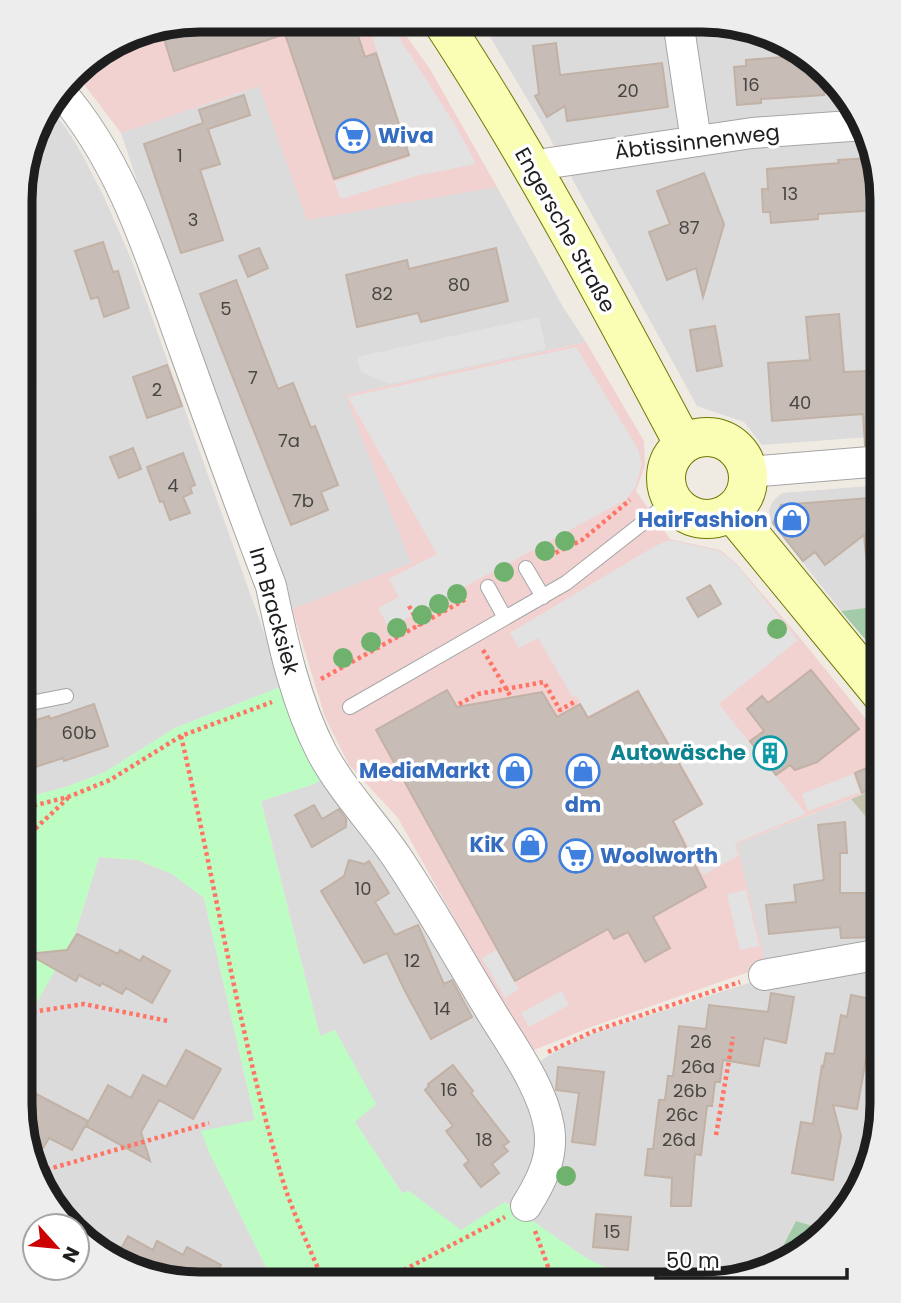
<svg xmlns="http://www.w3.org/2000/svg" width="901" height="1303" font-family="Poppins,sans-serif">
  <rect width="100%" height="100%" fill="#efebe3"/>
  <path fill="#dcdbdb" d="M480 20 726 21 811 56 863 120 882 199V436L762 445 744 422 697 406 541 122Z
    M259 86 307 219 497 187 563 307 586 342 346 395 411 563 292 609 213 408 121 133Z
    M47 105 66 128 82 154 104 197 132 261 283 686 175 728 105 772 66 787 20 799 21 175 43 110Z
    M882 485V606L841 611 771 522 769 510 773 501 782 493Z
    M329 775 405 883 515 1078 557 1050 594 1033 767 977 737 844 851 799 881 835V1116L851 1204 823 1229 796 1221 772 1267 702 1284H639L586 1258 505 1202 461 1231 409 1191 402 1193 354 1121 376 1104 334 1030 320 1037 261 801 314 784Z
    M99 857 138 860 172 874 204 898 255 1120 202 1132 210 1154 274 1283 176 1282 90 1247 77 1231V1226H73L38 1183 19 1104V1008L35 1005 75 934Z"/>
  <path fill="#f1d2d1" d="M199 19 395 20 430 69 497 187 307 220 259 86 121 133 74 71 81 64 141 29Z
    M586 342 644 441 645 465 636 491 670 539 720 550 735 562 800 638 882 739 881 787 737 844 766 966 594 1026 529 1052 398 818 349 765 325 717 292 609 411 563 345 395Z"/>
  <path fill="#c5c4ae" d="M881 787V835L851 799Z"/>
  <path fill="#a3caa9" d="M882 606V659L841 611Z
    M796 1221 823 1229 781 1265 772 1267Z"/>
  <path fill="#bdfcc2" d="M283 686 329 775 314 784 261 801 320 1036 335 1030 376 1104 355 1122 402 1193 409 1191 461 1230 505 1202 586 1258 639 1284 274 1283 210 1154 201 1131 255 1120 204 898 172 874 138 860 99 857 75 934 35 1006 19 1008 20 799 66 787 105 772 175 728Z"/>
  <path fill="#e2e2e2" d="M393 28 457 128 476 164 416 176 341 199 334 182 410 157 372 36Z
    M539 317 546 349 389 384 361 372 357 357Z
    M576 347 638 449 642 464 635 488 625 500 389 628 378 608 399 597 389 579 437 554 348 397Z
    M670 540 719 551 734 562 798 640 719 704 806 814 735 843 738 856 703 875 675 821 704 804 638 689 588 716 577 697 572 696 538 638 519 648 510 633 655 546Z
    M853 774 860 792 808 811 802 794Z
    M746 890 759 946 740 950 727 894Z
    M496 950 519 989 505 998 482 958Z
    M562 991 569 1005 529 1027 521 1013Z"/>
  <path fill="#c7bdb6" stroke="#c2b1a5" stroke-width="2" d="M199 19 353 20 365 57 376 53 409 155 334 179 285 34 174 71 161 29Z
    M556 43 560 75 662 63 668 107 567 121 565 106 547 117 535 96 539 94 533 46Z
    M807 55 823 70 824 95 761 99V103L737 105 734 67 746 66V60Z
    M244 95 250 115 208 129 220 164 200 170 223 240 181 253 144 144 203 123 199 110Z
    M872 158 878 210 818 214V219L771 223 770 212H763L762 189H768L767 169 839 163 838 160Z
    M704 173 724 224 703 297 696 268 667 280 649 232 670 224 657 191Z
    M103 242 113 272 118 271 129 308 104 317 98 297 91 299 75 251Z
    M259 248 268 268 248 277 239 256Z
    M496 248 508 301 421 322 418 313 357 327 346 275 407 260 409 269Z
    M236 280 278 389 293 383 311 428 315 426 338 485 321 492 328 510 291 525 200 294Z
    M839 314 844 372 868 371V377H882V444L865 445 863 414 772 421 768 363 810 360 806 317Z
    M715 326 722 366 697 371 690 330Z
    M167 365 182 406 147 418 133 377Z
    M133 448 141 469 119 478 110 457Z
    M183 453 195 485 190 487 192 493 183 497 190 513 170 520 163 501 160 502 147 467Z
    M882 497V564L867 565 864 535 825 565 815 552 803 561 773 523 781 505Z
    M710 585 721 604 698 617 687 598Z
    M811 670 859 729 817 762 795 770 790 765 776 775 750 741 764 731 747 709 762 696 768 703Z
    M447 690 457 707 542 692 557 717 580 704 588 718 638 691 702 804 673 821 706 887 653 917 670 948 645 962 628 932 614 939 608 929 515 981 376 730Z
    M94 704 108 746 64 761 63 758 20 772V725L49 716 50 719Z
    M876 764 881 785 862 793 855 773Z
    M314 805 322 819 339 809 346 819V827L312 847 295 815Z
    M845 822 847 853H840V893H881V937L841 938 840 927 769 934 766 905 796 902 794 885 824 880 818 825Z
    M349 860 364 864 369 861 389 893 375 902 395 935 418 925 444 984 452 980 472 1017 431 1039 405 991 387 953 364 963 321 891 344 876Z
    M77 934 118 954 120 950 140 961 143 956 170 971 152 1003 126 988 122 994 102 983 100 986 79 975 76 981 28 954 67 950Z
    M771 993 794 997 786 1043 764 1038 759 1066 723 1060 720 1082H715L712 1106H707L701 1155 695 1154 691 1206H671L672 1178 645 1175 648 1149H653L659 1100H665L668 1076H673L679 1026 706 1029 709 1005 768 1012Z
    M851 995 881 1001V1039L870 1037 857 1109 833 1105 841 1136 833 1180 792 1173 801 1122 813 1124 822 1065 823 1069 826 1053 834 1054 841 1015 847 1017Z
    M186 1050 221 1069 193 1119 159 1100 141 1132 150 1161 86 1126 108 1085 131 1098 143 1075 166 1087Z
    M453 1065 473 1091 471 1093 509 1142 503 1146 508 1151 492 1164 499 1173 481 1187 464 1165 469 1161 446 1131 453 1126 425 1090 429 1086 428 1084Z
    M558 1067 604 1072 595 1145 572 1142 579 1093 556 1090Z
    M19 1085 88 1121 72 1150 49 1138 33 1165 19 1104Z
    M596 1214 631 1217 628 1250 593 1247Z
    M128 1236 153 1250 157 1241 183 1255 187 1247 221 1265 212 1282H176L116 1258Z"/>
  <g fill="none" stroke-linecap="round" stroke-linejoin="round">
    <defs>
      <path id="lane" d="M526 568 543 597
        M488 587 505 618
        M20 705 66 696
        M350 707 566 583 672 500"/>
      <path id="street" d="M678 21 696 141
        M59 90C124 164 152 261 185 352 213 430 241 508 271 586 283 643 295 701 322 753 342 790 372 821 396 856 431 908 462 964 495 1018 515 1050 543 1090 549 1127 554 1157 541 1182 526 1206
        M530 166 752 133 865 125
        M748 472 882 461
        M764 975 881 954"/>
      <path id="secondary" d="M441 20C530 155 607 301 683 443
        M666 478a41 41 0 1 1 82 0a41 41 0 1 1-82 0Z
        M731 511 882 695"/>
    </defs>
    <use href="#lane" stroke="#a5a5a5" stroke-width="16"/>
    <use href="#street" stroke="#a5a5a5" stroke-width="32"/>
    <use href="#secondary" stroke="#6d7a00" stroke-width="40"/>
    <path stroke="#ff7465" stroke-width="4.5" stroke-dasharray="3.5 3.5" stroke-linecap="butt" d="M543 559 582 540 630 500
      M409 606 420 626
      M483 650 511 697
      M321 679 468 598
      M459 704 478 694 544 682 560 710 576 701
      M181 736C215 883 239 1033 282 1178 293 1214 310 1248 324 1283
      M20 809 68 797 110 780 181 736 272 702
      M20 843 68 798
      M19 1014 84 1004 168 1021
      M548 1052 594 1031 740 982
      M716 1135 733 1037
      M34 1167 42 1171 209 1123
      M854 1190 881 1092
      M535 1231 554 1283
      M797 1251 800 1242 806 1243
      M379 1283 505 1217"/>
    <use href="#lane" stroke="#fff" stroke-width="14"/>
    <use href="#street" stroke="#fff" stroke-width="30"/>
    <use href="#secondary" stroke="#fafdb4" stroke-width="38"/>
  </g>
  <g fill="#6eb26e">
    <circle cx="565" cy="541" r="10"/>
    <circle cx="545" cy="551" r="10"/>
    <circle cx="504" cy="572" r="10"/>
    <circle cx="457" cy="594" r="10"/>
    <circle cx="439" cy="604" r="10"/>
    <circle cx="422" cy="615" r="10"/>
    <circle cx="397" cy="628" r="10"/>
    <circle cx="777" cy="629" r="10"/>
    <circle cx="371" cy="642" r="10"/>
    <circle cx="343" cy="658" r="10"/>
    <circle cx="566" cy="1176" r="10"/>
  </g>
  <defs>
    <symbol id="supermarket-ring" viewBox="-11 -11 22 22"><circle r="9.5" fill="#fff" stroke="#3f7fe0" stroke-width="1.5"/><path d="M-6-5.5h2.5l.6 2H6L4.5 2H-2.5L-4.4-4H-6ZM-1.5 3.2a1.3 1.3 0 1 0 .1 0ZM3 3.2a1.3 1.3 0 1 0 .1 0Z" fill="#3f7fe0"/></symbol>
    <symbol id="shop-ring" viewBox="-11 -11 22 22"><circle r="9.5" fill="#fff" stroke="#3f7fe0" stroke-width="1.5"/><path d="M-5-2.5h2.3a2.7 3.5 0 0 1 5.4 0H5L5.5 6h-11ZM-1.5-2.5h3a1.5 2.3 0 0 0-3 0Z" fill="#3f7fe0"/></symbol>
    <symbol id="building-ring" viewBox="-11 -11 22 22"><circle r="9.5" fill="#fff" stroke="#0f9aa8" stroke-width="1.5"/><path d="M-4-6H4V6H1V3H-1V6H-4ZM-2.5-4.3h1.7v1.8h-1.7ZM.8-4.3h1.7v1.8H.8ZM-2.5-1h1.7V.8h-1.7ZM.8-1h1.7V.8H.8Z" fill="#0f9aa8"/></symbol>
  </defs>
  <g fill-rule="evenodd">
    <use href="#supermarket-ring" x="334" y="117" width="38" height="38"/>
    <use href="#shop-ring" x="773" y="501" width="38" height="38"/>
    <use href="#building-ring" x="751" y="734" width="38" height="38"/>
    <use href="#shop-ring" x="496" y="752" width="38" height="38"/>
    <use href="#shop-ring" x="564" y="752" width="38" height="38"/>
    <use href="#shop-ring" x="511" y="826" width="38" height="38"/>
    <use href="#supermarket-ring" x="557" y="837" width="38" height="38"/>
  </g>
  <g text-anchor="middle" stroke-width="7" stroke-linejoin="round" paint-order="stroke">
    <g font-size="18" fill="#484644">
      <text x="751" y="91">16</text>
      <text x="628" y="97">20</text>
      <text x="180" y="162">1</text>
      <text x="790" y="200">13</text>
      <text x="193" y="226">3</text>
      <text x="689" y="234">87</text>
      <text x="459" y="291">80</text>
      <text x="382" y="300">82</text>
      <text x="226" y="315">5</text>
      <text x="253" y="384">7</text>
      <text x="157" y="396">2</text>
      <text x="800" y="409">40</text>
      <text x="289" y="447">7a</text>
      <text x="173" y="492">4</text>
      <text x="303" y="507">7b</text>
      <text x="79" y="739">60b</text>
      <text x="363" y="895">10</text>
      <text x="412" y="967">12</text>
      <text x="442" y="1015">14</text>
      <text x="701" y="1048">26</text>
      <text x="698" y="1073">26a</text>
      <text x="449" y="1096">16</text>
      <text x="690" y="1097">26b</text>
      <text x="682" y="1121">26c</text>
      <text x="484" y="1146">18</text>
      <text x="679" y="1146">26d</text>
      <text x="612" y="1238">15</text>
    </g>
    <g font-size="21" font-weight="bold" fill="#366cbe" stroke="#fff" text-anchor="end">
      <text x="378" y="143" text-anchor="start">Wiva</text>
      <text x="768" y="527">HairFashion</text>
      <text x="490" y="778">MediaMarkt</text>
      <text x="583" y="812" text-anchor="middle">dm</text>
      <text x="505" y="852">KiK</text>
      <text x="600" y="863" text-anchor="start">Woolworth</text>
    </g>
    <g font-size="21" fill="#1e1e1e" stroke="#fff">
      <text transform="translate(697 142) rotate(-7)" y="7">Äbtissinnenweg</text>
      <text transform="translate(565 230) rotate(61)" y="7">Engersche Straße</text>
      <text transform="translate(274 611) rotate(74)" y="7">Im Bracksiek</text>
    </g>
    <g font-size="21" font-weight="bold" fill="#0d838f" stroke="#fff" text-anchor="end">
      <text x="746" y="760">Autowäsche</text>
    </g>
  </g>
  <path d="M0 0H901V1303H0ZM200 32H702A168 168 0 0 1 870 200V1104A168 168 0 0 1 702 1272H200A168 168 0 0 1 32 1104V200A168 168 0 0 1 200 32Z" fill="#ededed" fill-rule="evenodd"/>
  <path fill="none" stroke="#1e1e1e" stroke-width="9" d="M200 32H702A168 168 0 0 1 870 200V1104A168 168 0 0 1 702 1272H200A168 168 0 0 1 32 1104V200A168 168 0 0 1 200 32Z"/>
  <g transform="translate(56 1247) rotate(117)"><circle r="33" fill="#ffffff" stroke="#a5a5a5" stroke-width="2"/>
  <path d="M0-5L12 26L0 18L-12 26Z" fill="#cc0001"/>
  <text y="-10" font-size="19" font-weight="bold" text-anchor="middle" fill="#1e1e1e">N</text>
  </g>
  <path d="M656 1268v10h191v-10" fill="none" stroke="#1e1e1e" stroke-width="3.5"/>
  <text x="666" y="1268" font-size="21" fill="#1e1e1e" stroke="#ffffff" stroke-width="5" paint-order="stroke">50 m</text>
</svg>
